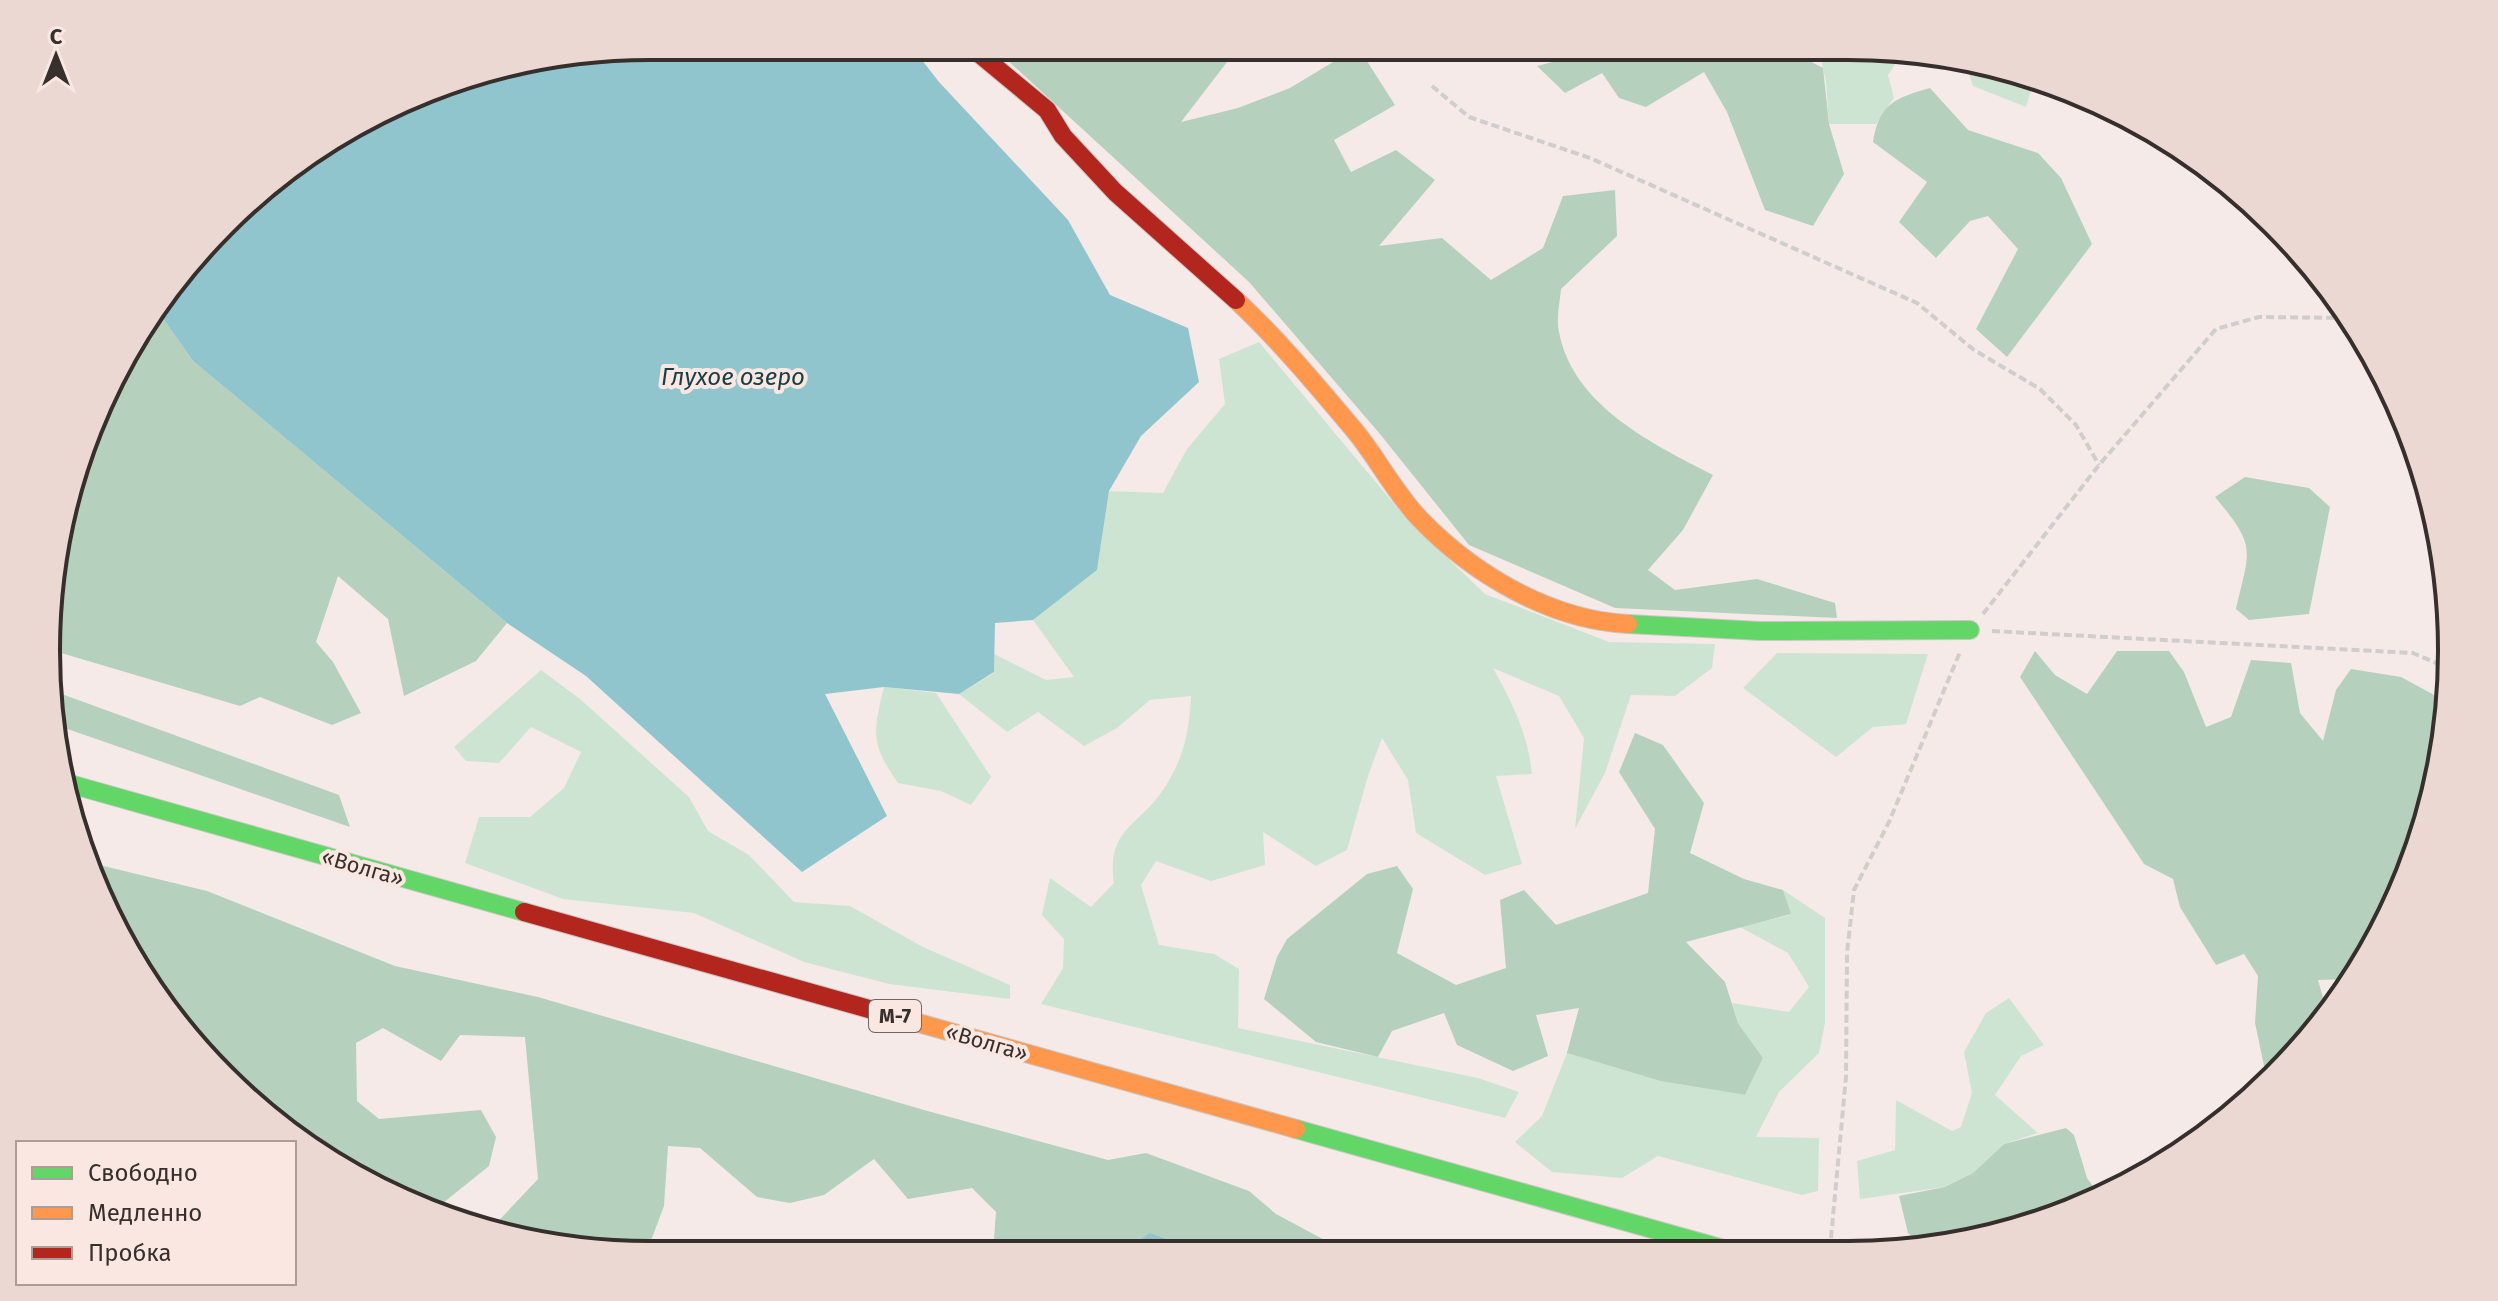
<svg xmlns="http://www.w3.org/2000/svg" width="2498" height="1301" font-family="'Fira Sans',sans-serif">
  <rect width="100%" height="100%" fill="#f5eae7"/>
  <path fill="#cee4d3" d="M1818 47H1887L1918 52H1903L1888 75 1894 98 1876 124H1829L1826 81Z
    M1964 60 2004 66 2035 78 2026 107 1973 86Z
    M1259 342 1404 516 1485 594 1609 642 1715 644 1712 668 1675 696 1631 695 1605 773 1575 829 1584 738 1559 696 1493 668C1512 702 1528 734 1532 774L1496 776 1522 864 1485 875 1416 833 1408 780 1382 738 1368 776 1347 850 1316 866 1263 832 1265 865 1211 881 1156 861 1141 885 1159 945 1214 954 1239 969 1238 1028 1478 1078 1519 1092 1505 1118 1041 1004 1063 968 1064 939 1042 915 1050 878 1091 907 1114 883C1106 829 1139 826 1163 790 1184 758 1189 733 1191 696L1150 700 1117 728 1084 746 1038 712 1007 732 959 694 994 673V654L1046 680 1074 677 1033 620 1097 570 1109 491 1163 493 1187 449 1225 404 1219 359Z
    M1777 653 1928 654 1906 724 1873 727 1836 757 1743 688Z
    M541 670 580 699 689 797 708 831 749 855 794 902 850 906 923 947 1010 985V999L889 984 804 962 694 913 563 899 465 863 479 817H530L564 788 581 752 531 727 499 763 466 761 454 747Z
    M884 687 936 693 991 777 971 805 941 791 898 783C870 743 873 733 884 687Z
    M1783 890 1825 918V1023L1819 1053 1779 1092 1756 1137 1819 1138 1818 1191 1802 1195 1658 1156 1622 1178 1552 1172 1515 1142 1542 1116 1567 1053 1660 1081 1745 1095 1763 1058 1738 1023 1732 1003 1789 1012 1809 987 1788 953 1740 927 1790 915Z
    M2009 998 2044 1045 2021 1056 1995 1095 2038 1133 2004 1144 1973 1173 1945 1187 1860 1199 1857 1161 1895 1150 1896 1100 1952 1131 1961 1127 1972 1093 1964 1052 1986 1013Z"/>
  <path fill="#b5d1bd" d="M992 46 1233 47 1234 53 1181 122 1238 108 1290 88 1358 47 1395 105 1334 140 1351 172 1396 150 1435 180 1379 246 1442 238 1491 280 1543 248 1563 196 1615 190 1617 236 1561 289C1560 302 1556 319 1559 332 1573 406 1653 444 1713 475L1683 530 1648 570 1675 590 1757 579 1835 603 1837 618 1615 608 1469 545 1380 434 1249 282Z
    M1566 47H1783L1823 68 1829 124 1844 174 1813 226 1765 210 1727 112 1704 72 1646 107 1619 98 1602 73 1565 93 1537 66 1568 58Z
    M1930 88 1968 130 2038 153 2061 178 2092 244 2007 357 1976 329 2018 249 1988 216 1970 221 1936 258 1899 222 1927 182 1873 142C1879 103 1896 98 1930 88Z
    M155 307 193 361 507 623 476 661 404 696 388 619 338 576 316 642 333 662 361 713 332 725 260 697 240 706 51 650 66 494 148 315Z
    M2245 477 2309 488 2330 507 2309 614 2249 620 2236 609C2250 548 2257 547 2215 497Z
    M2035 651 2055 675 2087 694 2117 651H2169L2184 672 2206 727 2231 717 2251 660 2291 663 2300 713 2323 741 2336 690 2351 669 2401 677 2449 703 2431 807 2389 918 2349 979 2318 980 2327 1011 2302 1049 2267 1080 2255 1023 2258 976 2244 954 2216 965 2180 907 2173 879 2144 864 2020 677Z
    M48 689 339 795 350 827 53 724Z
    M1635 733 1663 745 1704 803 1690 853 1744 879 1783 890 1791 914 1686 942 1725 982 1738 1023 1763 1058 1745 1095 1660 1081 1567 1053 1579 1008 1536 1015 1548 1056 1513 1071 1457 1045 1444 1013 1392 1031 1378 1057 1316 1042 1264 999 1277 957 1287 939 1367 874 1397 866 1413 889 1397 953 1456 985 1506 968 1500 900 1524 890 1556 925 1648 893 1655 829 1619 772Z
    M87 862 207 891 395 966 538 997 924 1110 1108 1160 1146 1153 1249 1191 1276 1214 1332 1244 1331 1252H1198L1150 1234 1121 1252 993 1253 996 1212 972 1188 908 1199 874 1159 824 1195 790 1203 757 1197 700 1148 668 1146 664 1206 646 1254H611L494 1234 488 1232 538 1179 525 1037 460 1035 441 1061 383 1028 356 1043 357 1101 379 1119 481 1110 496 1137 489 1166 433 1211 383 1192 223 1078 108 917Z
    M2066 1128 2074 1135 2087 1178 2101 1197 2078 1209 1927 1250 1908 1233 1899 1196 1945 1187 1973 1173 2004 1144Z"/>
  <path fill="#90c5ce" d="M651 46H911L939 82 1068 220 1110 295 1188 328 1199 382 1141 436 1109 491 1097 570 1033 620 995 623 994 672 959 694 884 687 825 694 887 816 802 872 586 676 507 623 193 361 155 307 282 171 456 78Z
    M1150 1233 1197 1251 1198 1252H1121Z"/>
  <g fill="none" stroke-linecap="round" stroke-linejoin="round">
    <defs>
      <path id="fast" d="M1628 624 1760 631 1970 630
        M63 782 524 912
        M1296 1129 1727 1250"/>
      <path id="slow" d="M1236 300C1278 339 1318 387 1355 431 1378 459 1395 493 1420 519 1473 574 1550 620 1628 624
        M883 1013 1296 1129"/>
      <path id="jam" d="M970 46 1047 110 1063 136 1115 192 1236 300
        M524 912 883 1013"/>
    </defs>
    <use href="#fast" stroke="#cec6c4" stroke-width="20"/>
    <use href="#slow" stroke="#cec6c4" stroke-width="20"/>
    <use href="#jam" stroke="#cec6c4" stroke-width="20"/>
    <path stroke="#d0cdcc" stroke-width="4" stroke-dasharray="8 4" stroke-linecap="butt" d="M1432 86 1469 117 1590 158 1917 303 1974 350 2040 389 2076 425 2099 465
      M1983 614 2099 465 2216 329 2259 317 2349 318
      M1992 631 2413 653 2450 669
      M1831 1238 1846 1077 1847 953 1854 890 1889 822 1960 652"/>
    <use href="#fast" stroke="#63d668" stroke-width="18"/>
    <use href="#slow" stroke="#ff974d" stroke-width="18"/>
    <use href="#jam" stroke="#b3261e" stroke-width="18"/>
  </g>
  <g text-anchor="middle" stroke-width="8" stroke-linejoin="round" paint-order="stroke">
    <rect fill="#fbe7e1" stroke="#716662" stroke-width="2" x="869" y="1000" width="52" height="32" rx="6"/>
    <g font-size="20" font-weight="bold" fill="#362f2c">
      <text x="895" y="1023">М-7</text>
    </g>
    <g font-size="22" fill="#362f2c" stroke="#fbe7e1">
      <text transform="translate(363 867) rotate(16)" y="8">«Волга»</text>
      <text transform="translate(987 1042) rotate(16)" y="8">«Волга»</text>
    </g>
    <g font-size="24" font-style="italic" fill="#173e44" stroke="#fbe7e1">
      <text x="733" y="385">Глухое озеро</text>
    </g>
  </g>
  <path d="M0 0H2498V1301H0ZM650 60H1848A590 590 0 0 1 2438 650V651A590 590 0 0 1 1848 1241H650A590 590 0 0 1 60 651V650A590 590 0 0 1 650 60Z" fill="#ebd8d3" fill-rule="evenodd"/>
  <path fill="none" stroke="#362f2c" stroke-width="4" d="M650 60H1848A590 590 0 0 1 2438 650V651A590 590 0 0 1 1848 1241H650A590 590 0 0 1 60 651V650A590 590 0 0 1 650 60Z"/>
  <rect x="16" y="1141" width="280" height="144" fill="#fbe7e1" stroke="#ac9d99" stroke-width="2"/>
  <rect x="32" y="1167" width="40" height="12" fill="#63d668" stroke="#ac9d99" stroke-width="2"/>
  <text x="88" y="1181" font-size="24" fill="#362f2c">Свободно</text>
  <rect x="32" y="1207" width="40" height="12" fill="#ff974d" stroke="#ac9d99" stroke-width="2"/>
  <text x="88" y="1221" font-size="24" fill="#362f2c">Медленно</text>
  <rect x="32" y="1247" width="40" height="12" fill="#b3261e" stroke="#ac9d99" stroke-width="2"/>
  <text x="88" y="1261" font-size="24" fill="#362f2c">Пробка</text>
  <g transform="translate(56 56)" stroke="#fbe7e1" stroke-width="6" paint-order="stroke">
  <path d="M0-6L14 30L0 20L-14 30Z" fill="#362f2c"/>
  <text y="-12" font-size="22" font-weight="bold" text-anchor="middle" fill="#362f2c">С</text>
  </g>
</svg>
